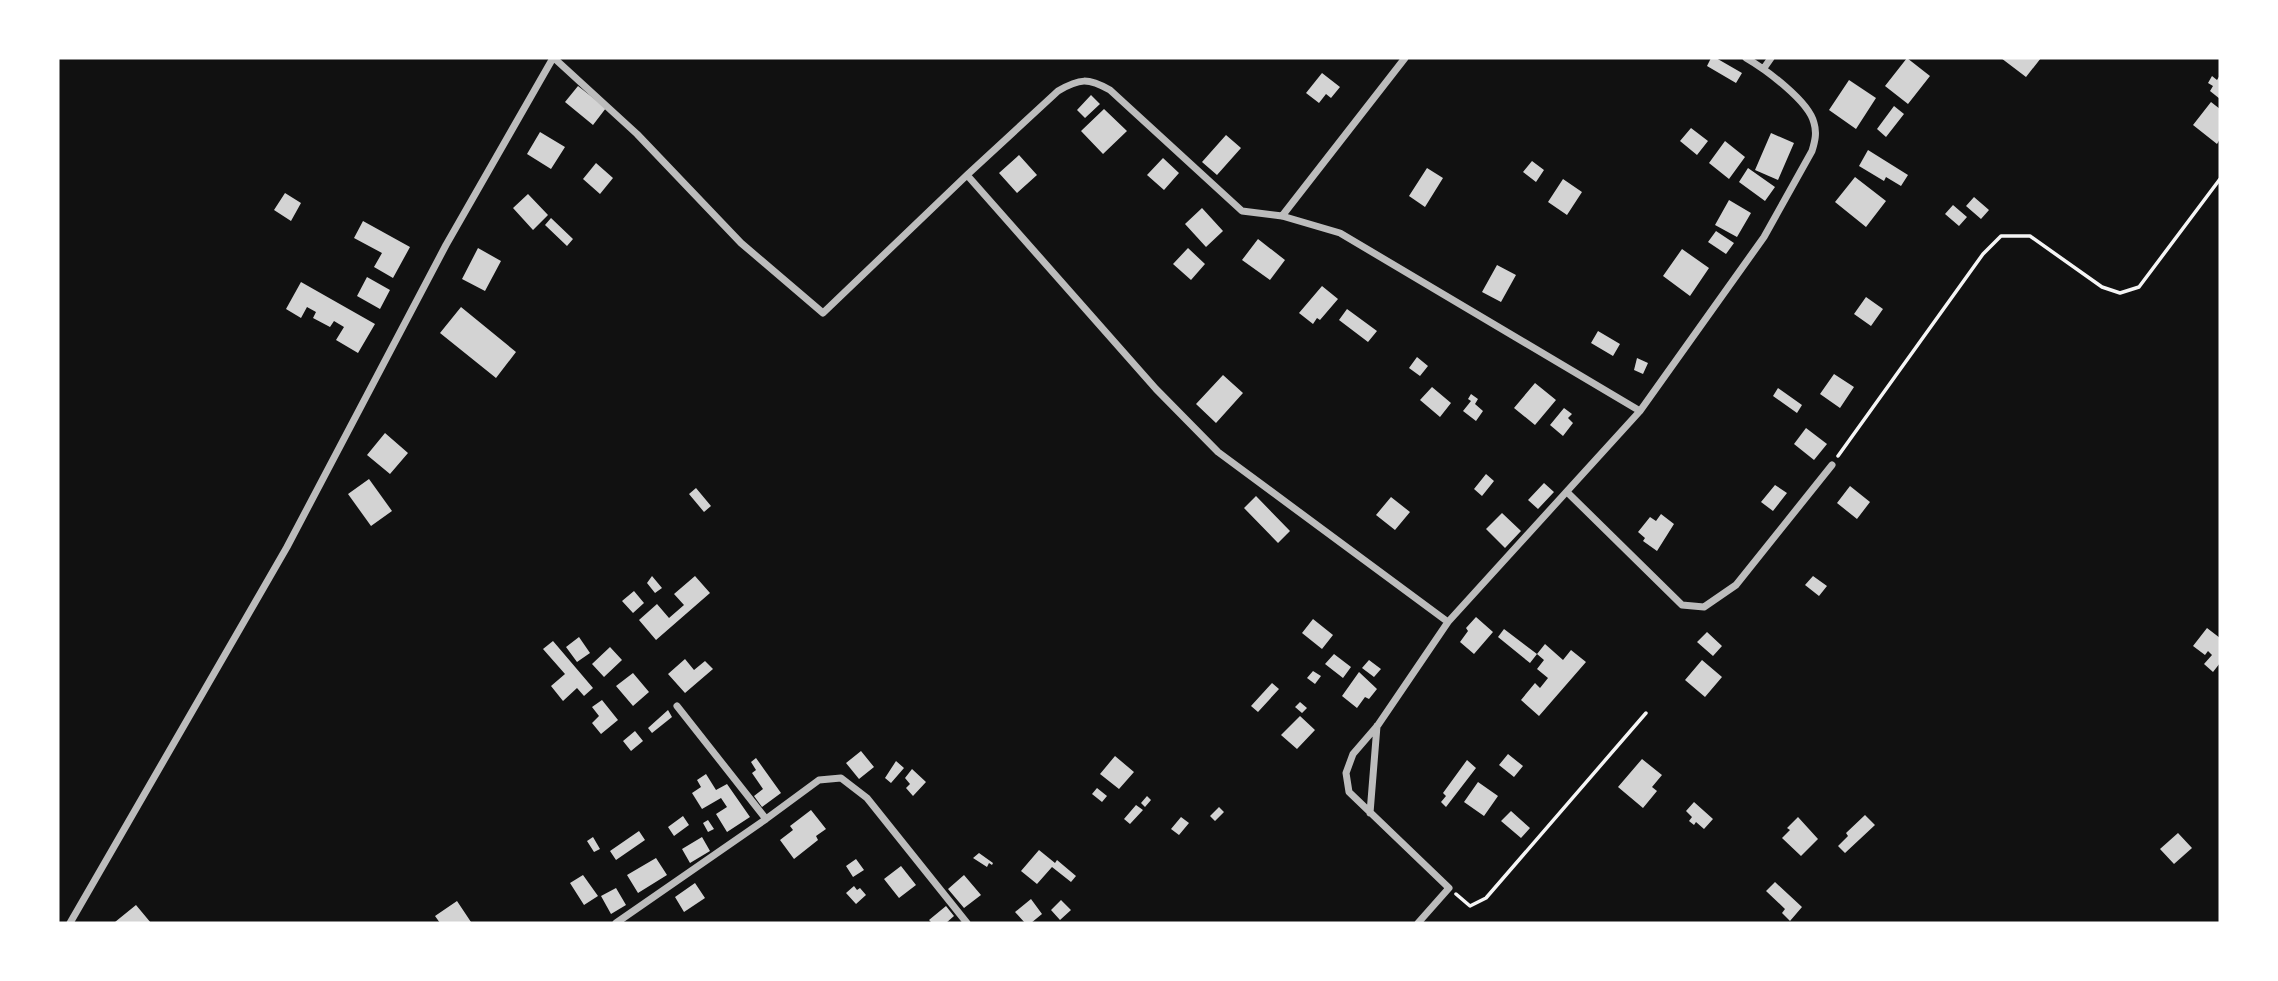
<svg xmlns="http://www.w3.org/2000/svg" width="2278" height="981" font-family="'PT Sans Narrow',sans-serif">
  <rect width="100%" height="100%" fill="#111"/>
  <path fill="#d3d3d3" d="M1711 58H1716L1742 73 1736 83 1707 66Z
    M1907 58 1930 76 1908 104 1885 86Z
    M2001 58H2041L2026 77Z
    M1322 73 1340 87 1331 98 1326 94 1319 103 1306 93Z
    M2220 75V99L2210 91 2213 86 2208 83 2212 76 2217 80Z
    M1849 80 1876 98 1856 129 1829 110Z
    M578 86 606 108 593 125 565 102Z
    M1091 95 1100 104 1085 118 1077 110Z
    M2211 102 2220 109V139L2217 144 2193 125Z
    M1894 106 1904 114 1886 137 1877 129Z
    M1104 109 1127 131 1103 154 1081 131Z
    M1691 128 1708 141 1697 155 1680 141Z
    M540 132 565 147 551 169 527 154Z
    M1771 133 1794 143 1778 180 1755 170Z
    M1226 135 1241 148 1217 175 1202 162Z
    M1725 141 1745 157 1729 179 1709 163Z
    M1868 150 1908 175 1901 186 1886 177 1884 181 1859 166Z
    M1019 155 1037 175 1017 193 999 173Z
    M1163 158 1179 173 1164 190 1147 175Z
    M1532 161 1544 170 1536 182 1523 172Z
    M596 163 613 178 600 194 583 179Z
    M1427 168 1443 178 1425 207 1409 196Z
    M1748 168 1775 187 1765 201 1739 182Z
    M1855 177 1886 201 1866 227 1835 202Z
    M1563 179 1582 192 1567 215 1548 202Z
    M285 193 301 203 291 221 274 210Z
    M528 194 548 215 533 230 513 208Z
    M1974 197 1989 210 1981 219 1966 206Z
    M1729 200 1751 213 1737 237 1715 225Z
    M1953 205 1967 217 1959 226 1945 214Z
    M1202 208 1223 231 1206 247 1185 224Z
    M551 218 573 239 567 246 545 225Z
    M363 221 410 247 393 278 374 267 382 253 354 238Z
    M1716 231 1734 243 1726 254 1708 242Z
    M1258 239 1285 260 1270 280 1242 260Z
    M478 248 501 261 485 291 462 279Z
    M1188 248 1205 264 1191 280 1173 264Z
    M1682 249 1709 268 1690 296 1663 276Z
    M1497 265 1516 275 1501 302 1482 292Z
    M367 277 390 290 380 309 357 296Z
    M301 282 375 324 358 353 336 340 344 327 334 321 330 327 313 318 316 312 307 307 301 318 286 309Z
    M1322 286 1338 299 1320 320 1317 318 1313 324 1299 313Z
    M1866 297 1883 309 1871 326 1854 314Z
    M461 307 516 352 496 378 440 333Z
    M1347 309 1377 331 1368 342 1339 320Z
    M1598 331 1620 344 1613 356 1591 343Z
    M1417 357 1428 366 1420 376 1409 368Z
    M1637 358 1648 363 1643 374 1634 370Z
    M1834 374 1854 387 1840 408 1820 394Z
    M1223 375 1243 393 1216 423 1196 404Z
    M1535 383 1556 400 1535 425 1514 408Z
    M1432 387 1451 403 1440 417 1420 400Z
    M1778 388 1802 405 1797 413 1773 396Z
    M1471 394 1478 399 1475 404 1483 411 1476 421 1463 411 1471 401 1468 399Z
    M1564 408 1572 414 1568 418 1573 423 1563 436 1550 425Z
    M1806 428 1827 444 1814 460 1794 444Z
    M385 433 408 453 390 474 367 455Z
    M1486 474 1494 481 1482 496 1474 489Z
    M369 479 392 511 371 526 348 494Z
    M1544 483 1554 492 1538 509 1528 500Z
    M1775 485 1787 493 1773 511 1761 502Z
    M1850 486 1870 502 1857 519 1837 503Z
    M696 488 711 506 704 512 689 494Z
    M1256 496 1290 531 1278 543 1244 508Z
    M1391 497 1410 512 1395 530 1376 515Z
    M1502 513 1521 531 1505 548 1486 529Z
    M1661 514 1674 524 1657 551 1643 541 1645 538 1638 532 1650 517 1656 521Z
    M652 576 662 588 655 593 647 583Z
    M695 576 710 593 656 640 639 620 657 604 669 618 684 605 674 594Z
    M1813 576 1827 586 1819 596 1805 585Z
    M634 591 644 603 633 613 622 601Z
    M1476 617 1493 632 1474 654 1460 642 1468 631 1466 628Z
    M1313 619 1333 635 1322 649 1302 633Z
    M2207 628 2220 638V663L2213 672 2204 664 2212 655 2208 651 2205 655 2193 646Z
    M1504 629 1537 654 1530 663 1498 637Z
    M1707 632 1722 646 1713 656 1697 642Z
    M579 637 590 653 577 662 566 647Z
    M553 641 593 688 584 696 577 688 563 701 551 686 565 674 543 649Z
    M1545 644 1563 660 1571 650 1586 662 1539 716 1521 700 1535 683 1540 688 1548 678 1537 669 1544 660 1537 654Z
    M610 647 622 660 604 677 592 664Z
    M1334 654 1351 667 1343 678 1325 664Z
    M685 659 694 670 705 661 713 669 685 693 668 674Z
    M1369 660 1381 669 1374 677 1362 668Z
    M1702 660 1722 677 1705 697 1685 680Z
    M1313 671 1321 676 1315 684 1307 678Z
    M1359 672 1377 689 1369 699 1365 697 1357 708 1342 696Z
    M633 673 649 692 633 706 616 686Z
    M1272 683 1279 689 1258 712 1251 706Z
    M602 700 618 720 601 734 592 723 599 716 592 707Z
    M1300 702 1307 708 1302 713 1295 707Z
    M668 710 672 717 652 733 648 728Z
    M1300 716 1315 730 1297 749 1281 735Z
    M635 731 643 741 631 751 623 741Z
    M861 751 874 767 859 779 846 763Z
    M1508 754 1523 766 1514 777 1499 765Z
    M1115 756 1134 772 1119 789 1100 774Z
    M756 758 781 793 762 807 754 796 763 789 752 773 756 770 751 762Z
    M1642 759 1662 775 1652 787 1657 791 1643 808 1618 787Z
    M1467 760 1476 768 1446 807 1441 802 1446 796 1443 793Z
    M896 761 904 768 891 783 885 778Z
    M912 769 926 782 913 796 906 788 910 784 905 778Z
    M706 774 716 790 727 784 750 817 727 832 716 814 727 807 721 798 702 809 692 793 701 787 697 780Z
    M1478 782 1498 796 1484 816 1464 802Z
    M1097 788 1107 796 1102 802 1092 794Z
    M1147 796 1151 800 1145 807 1141 803Z
    M1694 802 1713 819 1704 829 1696 822 1694 825 1689 821 1692 817 1686 811Z
    M1136 805 1143 810 1130 824 1124 819Z
    M1219 807 1224 812 1215 821 1210 816Z
    M811 810 826 829 816 836 818 840 794 859 780 840 793 830 790 826Z
    M1511 811 1530 828 1521 838 1501 821Z
    M1865 815 1875 825 1845 853 1838 846 1848 836 1846 833Z
    M683 816 689 825 674 836 668 827Z
    M1181 817 1189 823 1179 835 1171 829Z
    M1798 817 1818 839 1801 856 1782 838 1790 830 1787 828Z
    M708 820 714 829 708 832 703 823Z
    M639 831 645 840 616 860 610 851Z
    M2178 833 2192 848 2174 864 2160 849Z
    M593 837 600 849 594 852 587 841Z
    M702 837 710 851 690 863 682 849Z
    M1039 850 1055 863 1057 860 1076 876 1071 882 1052 867 1037 884 1021 871Z
    M979 853 993 863 992 865 989 863 987 867 973 858Z
    M656 858 667 875 638 893 627 875Z
    M856 859 864 870 853 877 846 866Z
    M901 866 916 885 899 898 884 879Z
    M583 875 598 896 584 905 570 883Z
    M964 875 981 895 964 908 948 889Z
    M1775 882 1802 907 1790 921 1782 913 1785 909 1766 891Z
    M695 883 705 898 684 912 675 897Z
    M854 886 857 890 860 888 866 895 856 904 846 893Z
    M616 888 626 905 611 914 601 896Z
    M1031 899 1042 914 1031 923H1025L1015 912Z
    M1061 900 1071 910 1060 920 1051 910Z
    M457 901 471 922 440 923 435 916Z
    M136 905 151 923H117L115 922Z
    M946 906 954 916 946 923H932L929 920Z"/>
  <g fill="none" stroke-linecap="round" stroke-linejoin="round">
    <path stroke="#f5f5f5" stroke-width="3.5" d="M1838 456 1983 254 2001 236H2030L2102 287 2120 293 2139 287 2220 179
      M1456 894 1470 906 1486 898 1646 713"/>
    <path stroke="#bcbcbc" stroke-width="7" d="M554 58 637 134 741 243 823 313 967 175 1058 91C1080 78 1088 78 1110 90L1242 211 1282 216 1340 233 1640 411
      M1764 68 1771 58
      M967 175 1156 389 1218 452 1448 622
      M1282 216 1405 58
      M1568 493 1682 605 1704 607 1736 585 1832 465
      M677 706 766 819
      M1370 813 1377 726
      M70 923 287 547 446 245 553 58
      M616 923 766 819 819 780 841 778 867 798 967 923
      M1418 923 1449 888 1349 792 1346 773 1353 754 1378 725 1448 622 1640 411 1764 237 1812 151C1815 141 1817 133 1814 123 1809 101 1765 69 1746 58"/>
  </g>
  <rect width="2278" height="981" fill="none" stroke="#ffffff" stroke-width="119"/>
</svg>
